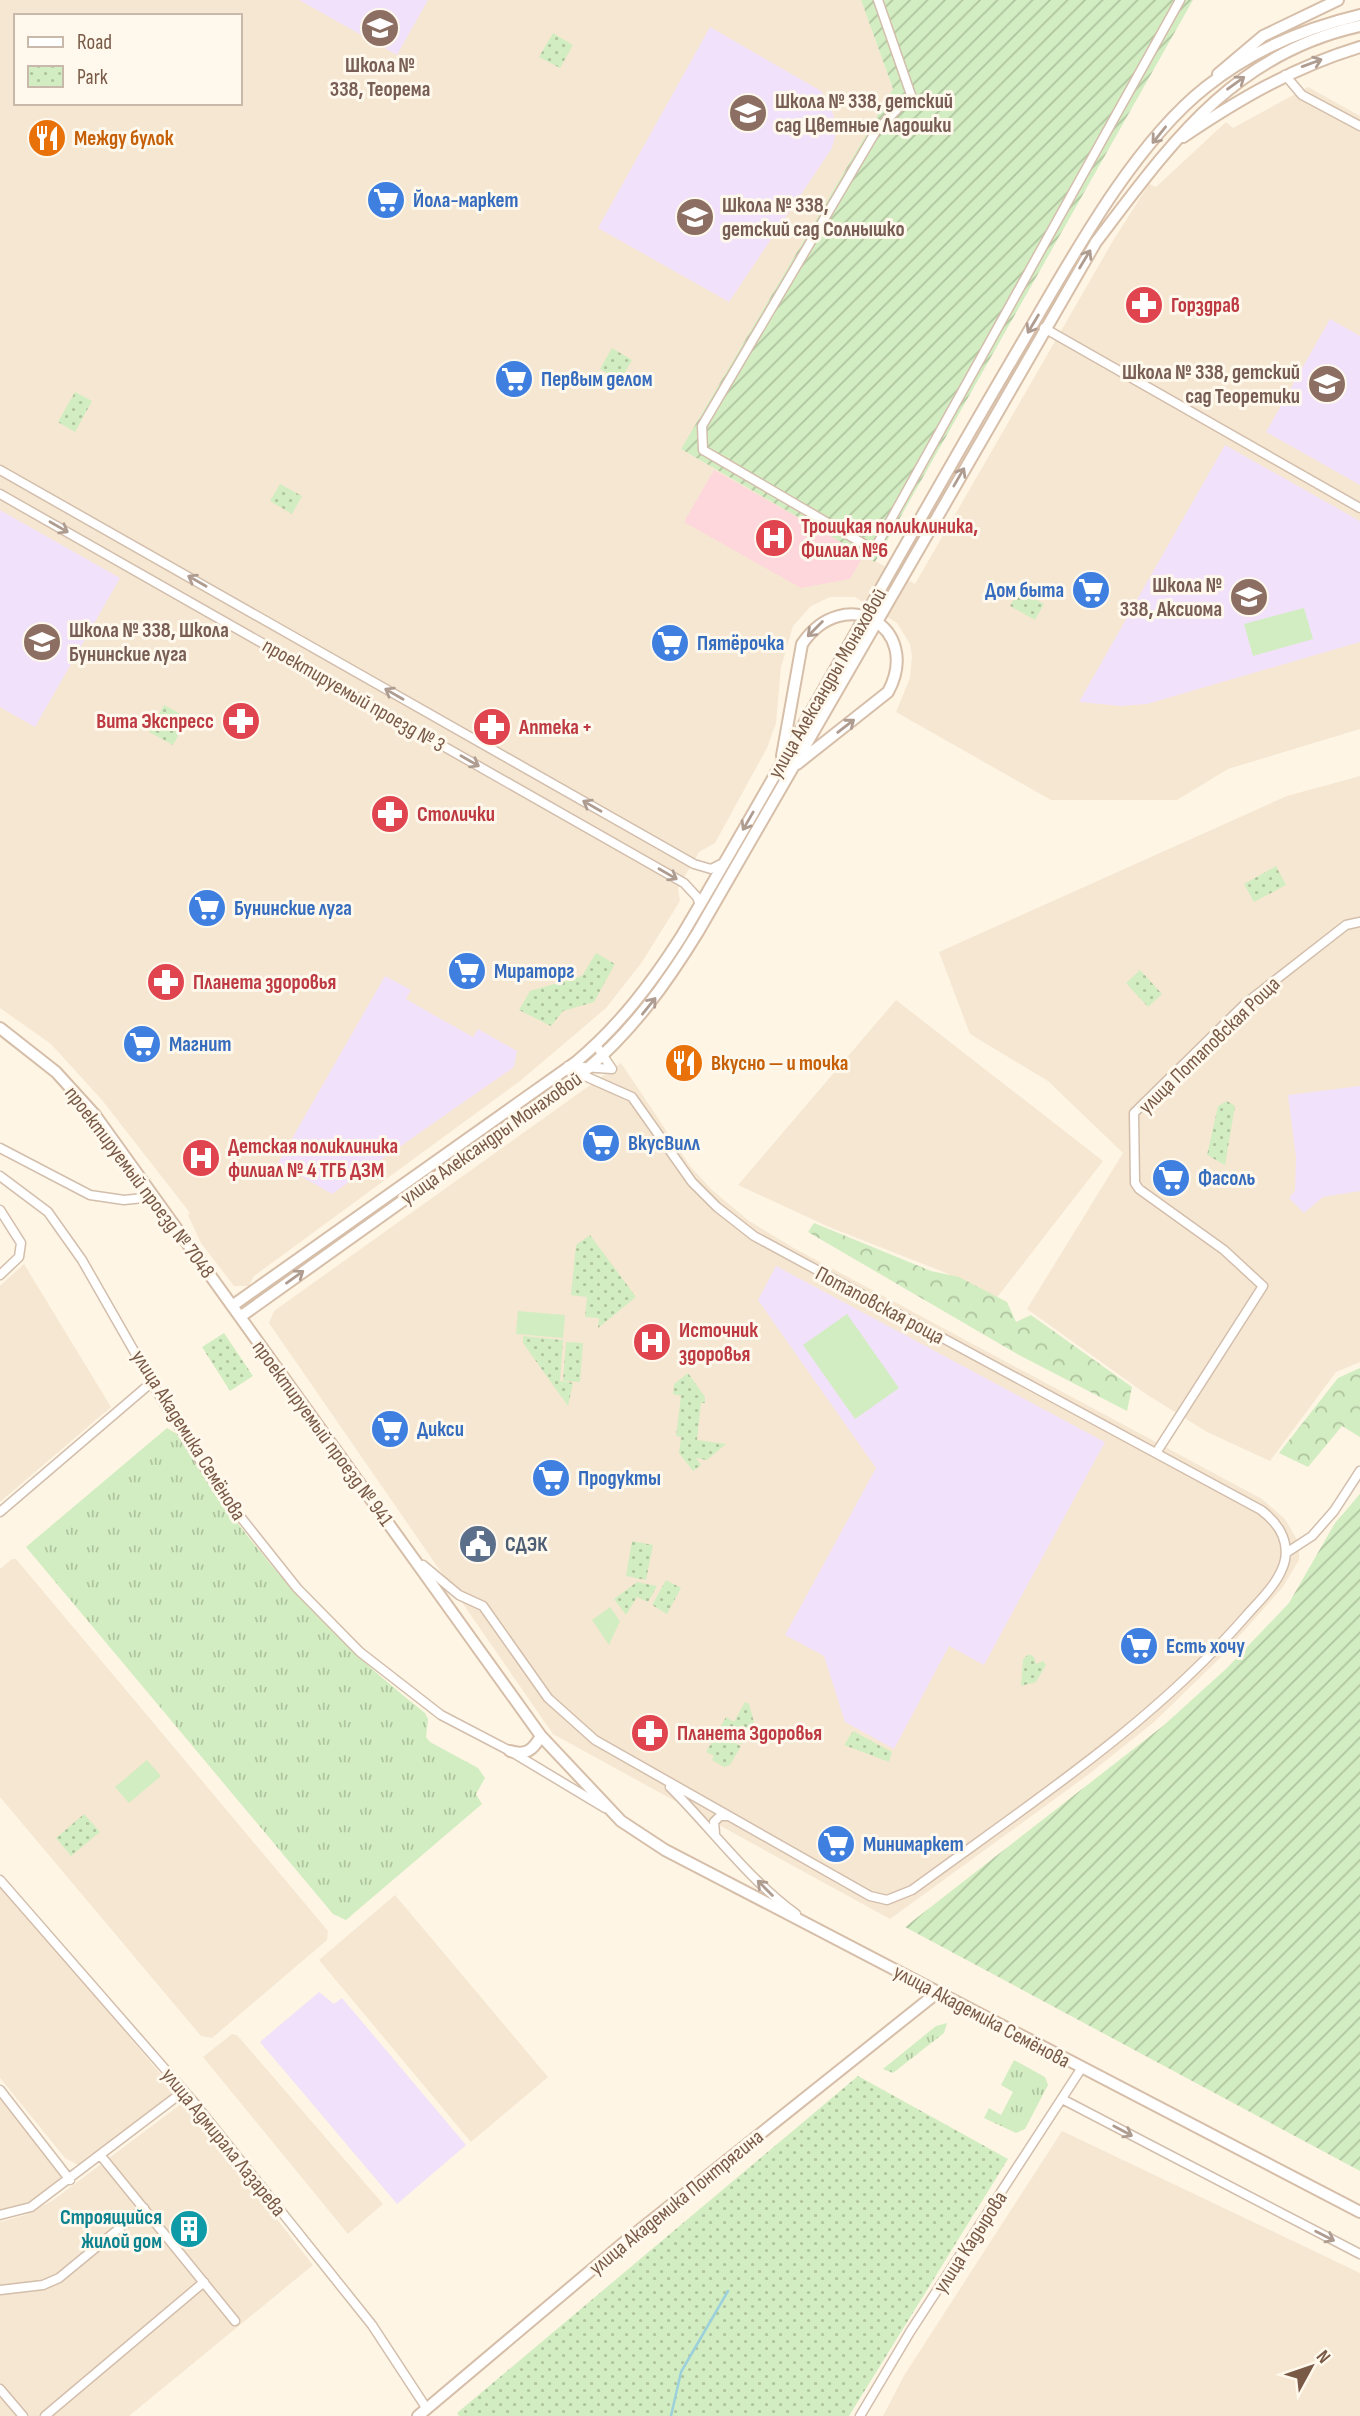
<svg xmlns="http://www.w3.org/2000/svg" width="1360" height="2416" font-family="'Sofia Sans Condensed',sans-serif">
  <defs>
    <pattern id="grass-tufts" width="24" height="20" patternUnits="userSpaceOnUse" patternTransform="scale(1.75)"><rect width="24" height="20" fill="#d2edc1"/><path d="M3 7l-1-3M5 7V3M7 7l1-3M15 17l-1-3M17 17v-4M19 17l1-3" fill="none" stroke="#afc39f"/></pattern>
    <pattern id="forest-crowns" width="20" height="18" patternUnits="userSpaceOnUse" patternTransform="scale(1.75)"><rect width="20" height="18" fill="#d2edc1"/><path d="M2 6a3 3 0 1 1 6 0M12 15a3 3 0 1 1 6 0" fill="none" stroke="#afc39f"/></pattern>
    <pattern id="park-dots" width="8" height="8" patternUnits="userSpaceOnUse" patternTransform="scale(1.75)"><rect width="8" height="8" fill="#d2edc1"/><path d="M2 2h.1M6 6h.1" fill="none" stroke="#afc39f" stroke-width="1.8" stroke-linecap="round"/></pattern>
    <pattern id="garden-furrows" width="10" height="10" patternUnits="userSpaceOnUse" patternTransform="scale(1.75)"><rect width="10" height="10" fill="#d2edc1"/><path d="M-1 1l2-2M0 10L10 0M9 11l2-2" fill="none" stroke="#afc39f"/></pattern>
  </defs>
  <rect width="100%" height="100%" fill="#fef5e4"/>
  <path fill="#f6e7d2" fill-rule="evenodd" d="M0 0H861L893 89 681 449 915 584 1114 239 1149 184 1156 187 1226 122 1233 128 1308 87 1360 116V729L1228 769 1177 800H1051L896 712 910 678 912 656 910 644 897 623 855 597H830L811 606 793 626 781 667 776 723 767 748 715 843 699 852 678 888 680 901 642 962 606 1008 520 1081 254 1276 249 1286H234L201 1243 188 1215 190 1213 102 1100 51 1044 0 1008ZM16 16H240V103H16Z
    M1360 776V1362L1336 1372 1270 1461 1207 1432 1146 1394 1027 1309 1123 1153 1048 1081 970 1034 939 952 1287 796Z
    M896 1000 1103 1161 995 1300 946 1273 829 1227 738 1185Z
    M621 1063 690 1166 711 1189 749 1221 792 1247 1262 1499 1285 1519 1299 1543V1560L1282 1588 1218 1660 1154 1722 1089 1774 890 1919 553 1734 269 1323 274 1311Z
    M24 1264 111 1407 0 1502V1286Z
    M12 1559H16L328 1931 327 1940 212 2038 201 2036 0 1797V1569Z
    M0 1883 173 2089 170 2098 80 2166 65 2158 0 2078Z
    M395 1895 548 2077 471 2142 319 1960Z
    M232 2034 237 2035 383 2204 348 2234 203 2057Z
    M0 2094 65 2176 36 2200 0 2213Z
    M181 2104 189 2108 208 2132 313 2265 129 2416H0V2222L25 2215 52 2201Z
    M1062 2131 1360 2273V2416H883L905 2374Z"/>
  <path fill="#f2e1fa" d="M299 0H428L397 55Z
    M710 27 821 91 830 103 837 130 832 148 729 302 598 228Z
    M1330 319 1360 336V485L1266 432Z
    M1225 445 1360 521V642L1147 704 1121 706 1079 702Z
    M0 510 120 578 35 727 0 707Z
    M385 976 411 990 406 999 432 1014 473 1037 478 1029 517 1051 514 1067 332 1194 278 1163Z
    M1360 1086V1191L1323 1197 1304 1213 1289 1198 1295 1191 1296 1158 1288 1095Z
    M776 1266 1105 1442 984 1665 949 1646 894 1749 845 1722 824 1656 785 1635 876 1468 758 1300Z
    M319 1992 334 2004 342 1998 466 2145 397 2204 260 2042Z"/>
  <path fill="#fdd7db" d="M714 470 864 555 850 579 801 588 684 522Z"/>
  <path fill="url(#grass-tufts)" d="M167 1428 177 1434C242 1541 326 1636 425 1713L428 1719 426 1737 430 1742 478 1768 485 1778 476 1794 482 1804 346 1920 333 1914 26 1547Z
    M947 2023 944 2033 893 2073 883 2069 936 2026Z
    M1014 2060 1045 2077 1048 2085 1025 2129 1016 2133 984 2118 989 2108 1001 2115 1013 2092 1001 2085Z"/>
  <path fill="url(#forest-crowns)" d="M814 1223 931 1271 959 1277 1007 1302 1016 1322 1031 1315 1132 1387 1127 1411 1019 1355 808 1232Z
    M1360 1368V1437L1342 1426 1308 1467 1279 1453 1338 1378Z"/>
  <path fill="url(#park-dots)" d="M553 33 573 45 560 68 539 57Z
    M612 348 632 360 620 381 600 369Z
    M75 392 92 401 75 432 58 422Z
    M280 484 302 496 292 514 270 501Z
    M1019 590 1044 604 1035 620 1010 606Z
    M164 705 188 718 173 745 149 732Z
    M1276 866 1286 885 1254 902 1244 884Z
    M596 953 615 964 594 1002 563 1011 551 1026 519 1010 530 991 582 976Z
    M1140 970 1162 994 1148 1007 1126 983Z
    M1227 1101 1235 1106 1225 1165 1207 1155 1218 1106Z
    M590 1235 636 1297 598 1328 599 1318 585 1317 587 1297 571 1295 576 1245Z
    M224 1333 253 1376 230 1391 202 1347Z
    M523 1336 563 1340 560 1381 573 1383 568 1406 523 1343Z
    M566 1342 583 1343 580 1382 563 1381Z
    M688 1373 705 1397V1403H701L697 1440 726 1444 707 1460 696 1458 701 1465 693 1471 679 1453 681 1437 676 1436 681 1396 673 1394 674 1384Z
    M632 1541 653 1545 646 1580 626 1576Z
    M666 1580 681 1588 667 1614 652 1605Z
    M637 1582 657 1586 648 1602 637 1597 626 1615 614 1599Z
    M1029 1654 1034 1657 1036 1664 1043 1661 1046 1665 1036 1682 1021 1686 1023 1659Z
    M745 1702 749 1704 754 1722 742 1744 718 1731 726 1717 734 1722Z
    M853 1731 892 1752 889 1762 844 1745Z
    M717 1733 741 1746 730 1765 724 1767 712 1760 714 1756 706 1752Z
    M84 1814 100 1832 71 1856 56 1838Z
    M858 2076 1008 2159 849 2416H459L457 2413Z"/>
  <path fill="url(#garden-furrows)" d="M861 0H1193L875 562 681 449 893 89Z
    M1360 1494V2171L905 1927 1163 1726 1227 1668 1289 1603 1335 1523Z"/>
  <path fill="#d2edc1" d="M1304 608 1313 639 1253 656 1244 624Z
    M518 1311 565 1315 563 1338 516 1334Z
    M847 1314 899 1388 855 1419 803 1345Z
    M610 1607 620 1621 609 1645 592 1620Z
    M147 1760 161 1776 129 1803 115 1787Z"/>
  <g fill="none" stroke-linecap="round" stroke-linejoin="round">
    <path stroke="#9cd1dc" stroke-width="2.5" d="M671 2416 681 2372 728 2291"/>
    <defs>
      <path id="street" d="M878 0 911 95 876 131 702 426 703 450 874 550 1180 0
        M1285 75 1302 95 1360 126
        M1044 328 1360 508
        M0 470 694 864 711 869 723 863
        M0 494 684 883 697 897 700 905
        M568 1066 612 1069 596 1045
        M0 1148 90 1195 124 1200 153 1197
        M0 1176 48 1212 82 1260 162 1400 216 1486 297 1588 360 1652 441 1715 510 1751 605 1808
        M0 1210 21 1243 19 1257 0 1275
        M1156 1453 1263 1286 1224 1250 1139 1189 1135 1183 1134 1113 1246 1003 1346 925 1360 922
        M0 1512 152 1382
        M1286 1553 1312 1536 1334 1511 1360 1471
        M423 1565 459 1595 483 1606 548 1698 595 1740 870 1896 887 1900 912 1890C1029 1804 1150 1726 1246 1616 1260 1600 1280 1582 1285 1560 1289 1539 1277 1522 1261 1510L754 1236 717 1207 692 1182 632 1097 578 1073
        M670 1787C712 1829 748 1879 796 1914
        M715 1833 714 1822 720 1816H728
        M0 1880 192 2100 372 2325 427 2409
        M0 2090 70 2180
        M1062 2099 1360 2254
        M101 2156 235 2321
        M0 2215 31 2207 184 2091
        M0 2290 43 2285 59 2278 144 2208
        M0 2389 23 2416
        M45 2416 204 2282
        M860 2416 910 2332 1081 2069"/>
      <path id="secondary" d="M1218 74 1263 36 1338 0
        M1183 137C1239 99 1294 67 1360 47
        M782 756 802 644C844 582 923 627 888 692L797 764
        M0 1028 56 1072 95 1115 541 1736 621 1821 665 1850 717 1877 1360 2212
        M232 1306 576 1062C619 1026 651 984 681 937 793 748 898 554 1009 365 1061 278 1127 149 1206 87 1251 51 1305 28 1360 15
        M240 1317 586 1070C633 1030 666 984 698 932L1096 242C1170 145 1232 54 1360 26
        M510 1751C526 1756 533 1750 541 1736
        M418 2416 621 2245 938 1992"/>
    </defs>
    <use href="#street" stroke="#d3beac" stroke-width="11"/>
    <use href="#secondary" stroke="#d6bea9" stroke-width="14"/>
    <use href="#street" stroke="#fff" stroke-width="8"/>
    <use href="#secondary" stroke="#fff" stroke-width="10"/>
  </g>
  <defs><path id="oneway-shaft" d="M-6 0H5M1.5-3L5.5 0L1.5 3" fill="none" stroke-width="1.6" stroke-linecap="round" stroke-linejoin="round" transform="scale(1.75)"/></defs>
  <g stroke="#af9c91">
    <use href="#oneway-shaft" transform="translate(1312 63) rotate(-20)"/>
    <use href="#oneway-shaft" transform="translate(1236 83) rotate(-36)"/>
    <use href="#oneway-shaft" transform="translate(1159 135) rotate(129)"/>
    <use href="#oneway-shaft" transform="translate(1085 259) rotate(-59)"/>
    <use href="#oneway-shaft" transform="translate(1033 324) rotate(121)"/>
    <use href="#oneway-shaft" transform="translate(959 477) rotate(-60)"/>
    <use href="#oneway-shaft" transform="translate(59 527) rotate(30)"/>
    <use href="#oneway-shaft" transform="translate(197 581) rotate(-150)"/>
    <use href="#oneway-shaft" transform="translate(815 629) rotate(135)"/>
    <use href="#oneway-shaft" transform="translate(394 694) rotate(-150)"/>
    <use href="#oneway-shaft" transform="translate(846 726) rotate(-38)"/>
    <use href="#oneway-shaft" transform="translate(470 761) rotate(30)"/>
    <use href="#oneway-shaft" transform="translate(592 806) rotate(-150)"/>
    <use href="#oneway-shaft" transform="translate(748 821) rotate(120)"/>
    <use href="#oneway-shaft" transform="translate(668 874) rotate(30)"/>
    <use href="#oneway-shaft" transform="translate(649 1006) rotate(-51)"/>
    <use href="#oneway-shaft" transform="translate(295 1277) rotate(-36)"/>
    <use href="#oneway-shaft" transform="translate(765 1888) rotate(-135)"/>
    <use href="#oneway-shaft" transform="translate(1123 2131) rotate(28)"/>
    <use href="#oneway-shaft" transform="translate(1325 2236) rotate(27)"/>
  </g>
  <defs>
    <symbol id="school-disc" viewBox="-11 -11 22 22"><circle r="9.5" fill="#8d6e63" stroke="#fff8ec"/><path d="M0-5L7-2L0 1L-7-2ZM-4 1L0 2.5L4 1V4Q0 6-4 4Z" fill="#fff"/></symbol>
    <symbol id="restaurant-disc" viewBox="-11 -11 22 22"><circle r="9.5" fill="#e8710a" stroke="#fff8ec"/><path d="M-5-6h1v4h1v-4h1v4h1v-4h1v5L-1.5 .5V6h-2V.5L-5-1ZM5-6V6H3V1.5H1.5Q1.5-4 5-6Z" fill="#fff"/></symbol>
    <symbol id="supermarket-disc" viewBox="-11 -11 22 22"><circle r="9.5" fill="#3f7fe0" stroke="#fff8ec"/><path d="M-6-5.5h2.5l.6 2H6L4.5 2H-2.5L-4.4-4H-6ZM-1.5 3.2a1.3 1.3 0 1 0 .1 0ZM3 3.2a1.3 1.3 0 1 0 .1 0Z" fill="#fff"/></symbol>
    <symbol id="pharmacy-disc" viewBox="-11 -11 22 22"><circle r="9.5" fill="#e0444e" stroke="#fff8ec"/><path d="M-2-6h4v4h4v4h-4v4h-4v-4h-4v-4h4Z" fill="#fff"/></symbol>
    <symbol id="hospital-disc" viewBox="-11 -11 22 22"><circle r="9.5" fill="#e0444e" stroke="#fff8ec"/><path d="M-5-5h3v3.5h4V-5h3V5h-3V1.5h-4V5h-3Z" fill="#fff"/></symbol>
    <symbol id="civic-disc" viewBox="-11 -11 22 22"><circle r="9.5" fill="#5c6f8a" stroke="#fff8ec"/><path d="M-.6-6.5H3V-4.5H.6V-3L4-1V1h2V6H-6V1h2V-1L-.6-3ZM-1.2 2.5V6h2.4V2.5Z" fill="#fff"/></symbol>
    <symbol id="building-disc" viewBox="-11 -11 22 22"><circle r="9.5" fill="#0f9aa8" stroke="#fff8ec"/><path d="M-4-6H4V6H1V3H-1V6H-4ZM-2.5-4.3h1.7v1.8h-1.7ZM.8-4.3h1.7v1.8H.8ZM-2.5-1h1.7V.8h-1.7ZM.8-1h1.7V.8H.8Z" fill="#fff"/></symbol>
  </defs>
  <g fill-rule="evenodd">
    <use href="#school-disc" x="358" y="6" width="44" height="44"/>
    <use href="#school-disc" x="726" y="91" width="44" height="44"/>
    <use href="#restaurant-disc" x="25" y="116" width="44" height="44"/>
    <use href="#supermarket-disc" x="364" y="178" width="44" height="44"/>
    <use href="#school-disc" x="673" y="195" width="44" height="44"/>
    <use href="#pharmacy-disc" x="1122" y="283" width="44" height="44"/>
    <use href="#supermarket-disc" x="492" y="357" width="44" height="44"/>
    <use href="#school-disc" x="1305" y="362" width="44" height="44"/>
    <use href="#hospital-disc" x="752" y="516" width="44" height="44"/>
    <use href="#supermarket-disc" x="1069" y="568" width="44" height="44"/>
    <use href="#school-disc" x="1227" y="575" width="44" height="44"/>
    <use href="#school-disc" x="20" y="620" width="44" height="44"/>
    <use href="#supermarket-disc" x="648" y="621" width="44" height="44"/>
    <use href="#pharmacy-disc" x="219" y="699" width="44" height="44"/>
    <use href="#pharmacy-disc" x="470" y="705" width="44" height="44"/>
    <use href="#pharmacy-disc" x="368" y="792" width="44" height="44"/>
    <use href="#supermarket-disc" x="185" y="886" width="44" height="44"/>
    <use href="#supermarket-disc" x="445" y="949" width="44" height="44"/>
    <use href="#pharmacy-disc" x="144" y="960" width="44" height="44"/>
    <use href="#supermarket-disc" x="120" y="1022" width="44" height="44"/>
    <use href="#restaurant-disc" x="662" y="1041" width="44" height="44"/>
    <use href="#supermarket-disc" x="579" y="1121" width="44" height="44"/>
    <use href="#hospital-disc" x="179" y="1136" width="44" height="44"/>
    <use href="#supermarket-disc" x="1149" y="1156" width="44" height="44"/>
    <use href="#hospital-disc" x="630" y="1320" width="44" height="44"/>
    <use href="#supermarket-disc" x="368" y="1407" width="44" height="44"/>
    <use href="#supermarket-disc" x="529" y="1456" width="44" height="44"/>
    <use href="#civic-disc" x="456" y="1522" width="44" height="44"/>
    <use href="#supermarket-disc" x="1117" y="1624" width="44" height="44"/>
    <use href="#pharmacy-disc" x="628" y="1711" width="44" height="44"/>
    <use href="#supermarket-disc" x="814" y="1822" width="44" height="44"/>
    <use href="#building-disc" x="167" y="2207" width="44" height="44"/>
  </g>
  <g text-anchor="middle" stroke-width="6" stroke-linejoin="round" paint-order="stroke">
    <g font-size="21" font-weight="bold" fill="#785e54" stroke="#fff8ec" text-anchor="start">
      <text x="380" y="72" text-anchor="middle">Школа №<tspan x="380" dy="24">338, Теорема</tspan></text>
      <text x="775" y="108">Школа № 338, детский<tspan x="775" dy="24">сад Цветные Ладошки</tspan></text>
      <text x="722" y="212">Школа № 338,<tspan x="722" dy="24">детский сад Солнышко</tspan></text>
      <text x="1300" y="379" text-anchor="end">Школа № 338, детский<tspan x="1300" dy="24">сад Теоретики</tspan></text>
      <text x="1222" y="592" text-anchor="end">Школа №<tspan x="1222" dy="24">338, Аксиома</tspan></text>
      <text x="69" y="637">Школа № 338, Школа<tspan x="69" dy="24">Бунинские луга</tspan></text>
    </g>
    <g font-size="21" font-weight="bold" fill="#c56008" stroke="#fff8ec" text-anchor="start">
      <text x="74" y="145">Между булок</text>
      <text x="711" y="1070">Вкусно — и точка</text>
    </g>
    <g font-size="21" font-weight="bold" fill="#366cbe" stroke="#fff8ec" text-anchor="start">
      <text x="413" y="207">Йола-маркет</text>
      <text x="541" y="386">Первым делом</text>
      <text x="1064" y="597" text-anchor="end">Дом быта</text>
      <text x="697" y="650">Пятёрочка</text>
      <text x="234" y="915">Бунинские луга</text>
      <text x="494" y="978">Мираторг</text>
      <text x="169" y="1051">Магнит</text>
      <text x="628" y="1150">ВкусВилл</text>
      <text x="1198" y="1185">Фасоль</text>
      <text x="417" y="1436">Дикси</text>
      <text x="578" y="1485">Продукты</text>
      <text x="1166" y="1653">Есть хочу</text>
      <text x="863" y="1851">Минимаркет</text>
    </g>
    <g font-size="21" font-weight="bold" fill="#be3a42" stroke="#fff8ec" text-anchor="start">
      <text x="1171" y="312">Горздрав</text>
      <text x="801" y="533">Троицкая поликлиника,<tspan x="801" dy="24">Филиал №6</tspan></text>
      <text x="214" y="728" text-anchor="end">Вита Экспресс</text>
      <text x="519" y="734">Аптека +</text>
      <text x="417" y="821">Столички</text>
      <text x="193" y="989">Планета здоровья</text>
      <text x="228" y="1153">Детская поликлиника<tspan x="228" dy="24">филиал № 4 ТГБ ДЗМ</tspan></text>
      <text x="679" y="1337">Источник<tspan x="679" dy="24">здоровья</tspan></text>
      <text x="677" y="1740">Планета Здоровья</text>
    </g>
    <g font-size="21" fill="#795a47" stroke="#fff8ec">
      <text transform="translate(827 683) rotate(-60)" y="7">улица Александры Монаховой</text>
      <text transform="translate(354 695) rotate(30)" y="7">проектируемый проезд № 3</text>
      <text transform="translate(1209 1045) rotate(-44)" y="7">улица Потаповская Роща</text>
      <text transform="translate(491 1138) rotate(-35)" y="7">улица Александры Монаховой</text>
      <text transform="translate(140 1182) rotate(53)" y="7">проектируемый проезд № 7048</text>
      <text transform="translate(880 1305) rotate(28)" y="7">Потаповская роща</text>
      <text transform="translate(323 1433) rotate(54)" y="7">проектируемый проезд № 941</text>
      <text transform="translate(189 1435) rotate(58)" y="7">улица Академика Семёнова</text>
      <text transform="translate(982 2016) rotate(28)" y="7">улица Академика Семёнова</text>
      <text transform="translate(224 2142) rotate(51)" y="7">улица Адмирала Лазарева</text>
      <text transform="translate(676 2202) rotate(-39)" y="7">улица Академика Понтрягина</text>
      <text transform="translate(970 2242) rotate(-57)" y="7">улица Кадырова</text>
    </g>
    <g font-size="21" font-weight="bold" fill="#4e5e75" stroke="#fff8ec" text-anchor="start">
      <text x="505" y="1551">СДЭК</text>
    </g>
    <g font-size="21" font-weight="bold" fill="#0d838f" stroke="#fff8ec" text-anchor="end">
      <text x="162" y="2224">Строящийся<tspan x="162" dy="24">жилой дом</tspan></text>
    </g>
  </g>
  <rect x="14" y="14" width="228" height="91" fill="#fff8ec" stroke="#c9b9aa" stroke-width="2"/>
  <rect x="28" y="37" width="35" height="10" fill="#ffffff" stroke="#c9b9aa" stroke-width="2"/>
  <text x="77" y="49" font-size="21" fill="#795a47">Road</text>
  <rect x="28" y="66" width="35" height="21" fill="url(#park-dots)" stroke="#c9b9aa" stroke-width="2"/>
  <text x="77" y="84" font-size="21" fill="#795a47">Park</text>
  <g transform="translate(1311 2367) rotate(50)" stroke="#fff8ec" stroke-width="5" paint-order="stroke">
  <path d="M0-5L12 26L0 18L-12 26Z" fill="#795a47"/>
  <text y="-10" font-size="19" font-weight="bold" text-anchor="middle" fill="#795a47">N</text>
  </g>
</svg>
